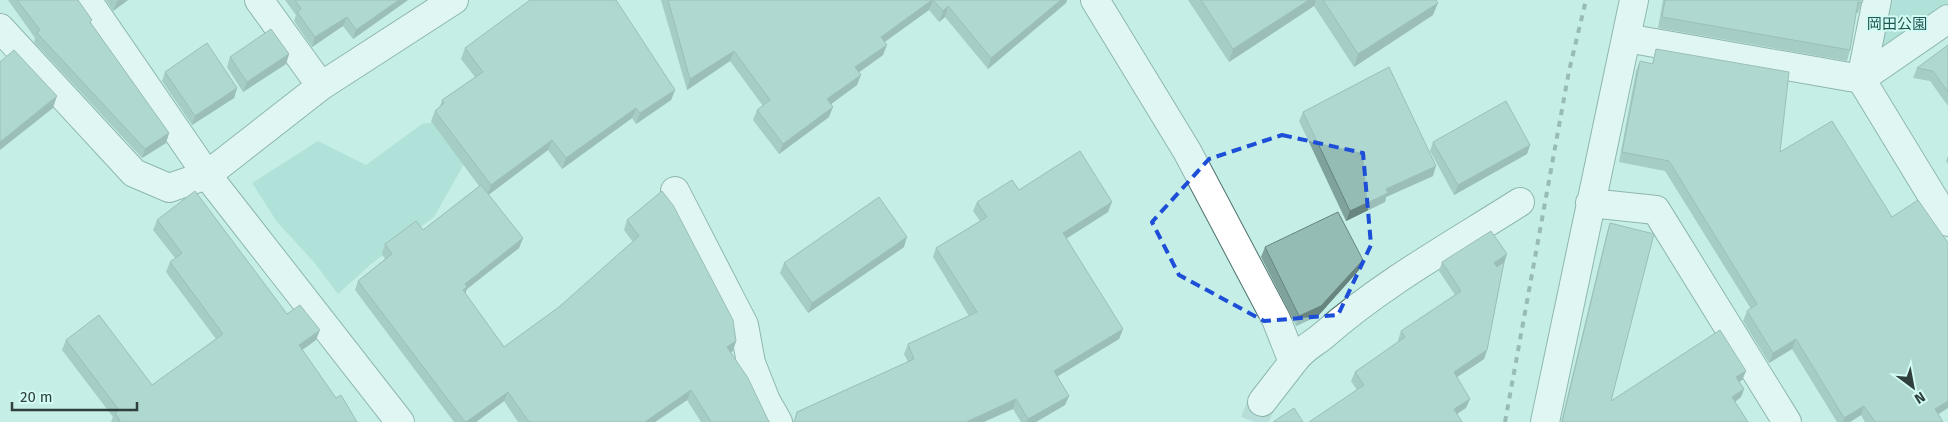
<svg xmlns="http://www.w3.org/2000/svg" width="1948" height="422" font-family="'Fira Sans','Noto Sans JP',sans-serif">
  <rect width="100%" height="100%" fill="#c5eee7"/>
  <path fill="#98d2c8" d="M1877 0H1948V19L1861 79Z
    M471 115 481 134 434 217 371 264 338 294 313 261 277 222 252 183 318 141 366 165 422 124Z"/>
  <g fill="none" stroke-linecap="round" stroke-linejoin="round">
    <path stroke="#a7cbc5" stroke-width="28" stroke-dasharray="28 14" stroke-linecap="butt" d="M1254 422 1262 402"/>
    <defs>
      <path id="street" d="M87 0 207 175 400 422
        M259 0 321 86
        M1095 0 1187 151 1276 319 1293 362C1305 346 1311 346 1324 335 1383 283 1454 244 1520 202
        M1877 0 1861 79 1948 222
        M0 28 134 173 169 188 207 175 321 86 454 0
        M1626 38 1861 79 1948 19
        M675 191 744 325 751 363 766 401 778 422
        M1590 203 1656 210 1787 422
        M1262 402 1293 362
        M1545 422 1634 0"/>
    </defs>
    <use href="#street" stroke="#4d726c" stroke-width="30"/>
    <use href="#street" stroke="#fff" stroke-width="28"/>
    <path stroke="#637d78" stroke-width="4" stroke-dasharray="6 6" stroke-linecap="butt" d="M1505 422 1569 71 1586 0"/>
  </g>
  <path fill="#7fa29c" d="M8 0H78L91 23 169 133 166 143 142 158 34 42 35 38Z
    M106 0H128L113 11Z
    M285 0H408L353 39 343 26 312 47 294 21 296 15Z
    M661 0H1067L1066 3 988 69 945 17 939 22 929 10 885 42 883 55 859 72 857 85 831 104 829 117 779 154 753 120 757 110 763 106 730 61 687 90Z
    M1188 0H1436L1433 15 1354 67 1314 6 1229 62Z
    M1663 0H1863L1858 13H1856L1850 50 1847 61 1658 28Z
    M1948 45V106L1930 81 1913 78 1917 68Z
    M465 48 675 90 671 100 636 124 632 118 562 169 548 150 488 195 523 238 519 248 467 289 465 293 504 347 559 307 633 242 624 230 627 220 736 341 733 351 731 352 768 420 770 422H701L687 400 655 422H518L504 401 476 422H454L355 290 358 281 385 259 382 254 385 244 423 230 479 186 431 121 435 111 440 107 442 100 475 77 461 59Z
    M1656 49 1780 152 1943 422H1865L1861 415 1850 422H1837L1792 349 1769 363 1743 321 1747 311 1751 309 1665 171 1619 162 1636 71 1640 61 1652 64Z
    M289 54 286 64 243 92 227 67 230 57Z
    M165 72 237 88 234 98 192 125 162 81Z
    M1303 112 1433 176 1386 197 1385 202 1346 221 1299 121Z
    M1433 142 1530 145 1527 154 1454 195 1430 151Z
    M1948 156V164L1946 161Z
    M1019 190 1108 212 1066 239 1123 329 1119 339 1057 376 1069 396 1065 405 1036 422H1021L1013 409 794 421 797 412 908 362 904 354 908 344 969 316 933 257 936 248 980 221 973 211 977 202Z
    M157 220 287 314 316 340 302 350 336 398 357 422H111L113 417 62 350 66 340 152 385 216 339 166 272 170 262 175 258 153 230Z
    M1610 223 1611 401 1746 371 1742 380 1739 382 1744 389 1741 397 1735 402 1748 422H1561L1607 232Z
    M904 247 808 313 780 273 784 263Z
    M1265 247 1359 270 1318 316 1296 326 1261 257Z
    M1507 254 1504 263 1487 350 1484 359 1457 377 1466 408 1357 390 1351 381 1355 372 1399 342 1398 340 1401 331 1455 295 1439 271 1442 262Z"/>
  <path fill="#68847f" d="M119 0H128L113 11 117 2Z
    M399 0H408L353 39 356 30Z
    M932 0H933L929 10 877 47 881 37Z
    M1061 0H1067L1066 3 988 69 991 58Z
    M1309 0H1316L1314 6 1229 62 1233 49Z
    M1438 3 1433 15 1354 67 1358 54Z
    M948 6 945 17 939 22 943 11Z
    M347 17 343 26 312 47 315 37Z
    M887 45 883 55 851 78 855 67Z
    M734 51 730 61 687 90 690 79Z
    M289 54 286 64 243 92 247 82Z
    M861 75 857 85 823 110 827 99Z
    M237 88 234 98 192 125 195 116Z
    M675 90 671 100 636 124 640 113Z
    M57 96 53 108 0 150V142Z
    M833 107 829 117 779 154 783 144Z
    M636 108 632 118 562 169 566 158Z
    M169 133 166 143 142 158 145 149Z
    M552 140 548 150 487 196 491 185Z
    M1530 145 1527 154 1454 195 1458 185Z
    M1436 166 1433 176 1386 197 1385 202 1346 221 1350 211 1386 189Z
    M1112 202 1108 212 1059 243 1063 233Z
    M907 237 904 247 808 313 812 303Z
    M523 238 519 248 467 289 464 297 460 300 465 284Z
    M1507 254 1504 263 1491 272 1494 263Z
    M1363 260 1359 270 1318 316 1296 326 1299 316Z
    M1123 329 1119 339 1050 381 1054 371Z
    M320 330 316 340 295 355 299 345Z
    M1796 339 1792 349 1769 363 1773 353Z
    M736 341 733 351 724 357 727 347Z
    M1487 350 1484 359 1451 381 1454 372Z
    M1746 371 1742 380 1733 386 1736 377Z
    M1744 389 1741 397 1729 406 1732 397Z
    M691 390 687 400 655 422H645Z
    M508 392 504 401 476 422H466Z
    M1069 396 1065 405 1036 422H1027L1028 419Z
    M1016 399 1013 409 984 422H966Z
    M1470 399 1466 408 1451 418 1454 409Z
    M1948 401V408L1931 419 1935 409Z
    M1864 406 1861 415 1850 422H1843L1844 418Z"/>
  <path fill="#94bcb5" stroke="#68847f" d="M17 0H78L92 20 90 22 169 133 145 149 37 33 40 30Z
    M295 0H399L356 30 347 17 315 37 297 12 301 9Z
    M530 0H616L675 90 640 113 636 108 566 158 552 140 491 185 435 111 444 103 442 100 483 72 465 48Z
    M668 0H932L881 37 887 45 855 67 861 75 827 99 833 107 783 144 757 110 770 100 734 51 690 79Z
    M933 0H1061L991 58 948 6 943 11Z
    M1201 0H1309L1233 49Z
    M1323 0H1436L1438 3 1358 54Z
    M1665 0H1863L1862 3 1858 2 1850 50 1662 17Z
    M271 29 289 54 247 82 230 57Z
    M207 43 237 88 195 116 165 72Z
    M1948 45V92L1933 71 1917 68Z
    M1656 49 1789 72 1780 152 1832 121 1892 217 1918 200 1948 243V401L1935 409 1943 422H1875L1864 406 1844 418 1796 339 1773 353 1747 311 1757 304 1669 161 1622 152 1640 61 1653 64Z
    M14 50 57 96 0 142V62Z
    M1389 67 1436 166 1386 189 1388 193 1350 211 1303 112Z
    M1506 101 1530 145 1458 185 1433 142Z
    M1080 151 1112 202 1063 233 1123 329 1054 371 1069 396 1028 419 1016 399 966 422H793L795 420 797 412 914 359 908 344 977 312 936 248 987 217 977 202 1012 180 1019 190Z
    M481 185 523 238 465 284 467 287 463 290 504 347 559 307 639 236 627 220 662 191 673 205 733 320 736 341 727 347 748 378 768 420 770 422H711L691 390 645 422H529L508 392 466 422H465L358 281 392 254 385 244 416 221 423 230Z
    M195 191 287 314 300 305 320 330 299 345 336 398 341 395 357 422H117L120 420 115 413 119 410 66 340 99 315 152 385 223 334 170 262 182 253 157 220Z
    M879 197 907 237 812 303 784 263Z
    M1338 212 1363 260 1321 306 1299 316 1265 247Z
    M1610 223 1654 234 1611 401 1720 330 1746 371 1736 377 1744 389 1732 397 1748 422H1562Z
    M1491 231 1507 254 1494 263 1497 267 1504 262 1487 350 1454 372 1470 399 1454 409 1462 422H1309L1364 385 1355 372 1405 337 1401 331 1461 291 1442 262Z
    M1294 408 1303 422H1273Z"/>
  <path d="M0 0H1948V422H0ZM1282 135 1363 153 1371 245 1338 315 1264 321 1179 275 1152 222 1209 159Z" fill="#c5eee7" fill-opacity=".55" fill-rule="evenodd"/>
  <path fill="none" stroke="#1d4ed8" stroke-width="4" stroke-dasharray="10 6" stroke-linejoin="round" d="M1282 135 1363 153 1371 245 1338 315 1264 321 1179 275 1152 222 1209 159Z"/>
  <g text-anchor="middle" stroke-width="4" stroke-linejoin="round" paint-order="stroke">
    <g font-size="15" fill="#1f5851" stroke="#d2fbf4">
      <text x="1897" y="29">岡田公園</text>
    </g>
  </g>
  <g transform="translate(1913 387) rotate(148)" stroke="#d2fbf4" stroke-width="4" paint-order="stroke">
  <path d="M0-4L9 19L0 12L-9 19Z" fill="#2e3f3c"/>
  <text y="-8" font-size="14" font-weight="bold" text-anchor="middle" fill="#2e3f3c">N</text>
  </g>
  <path d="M12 402v8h125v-8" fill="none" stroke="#2e3f3c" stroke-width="2.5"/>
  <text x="20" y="402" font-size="15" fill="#2e3f3c" stroke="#d2fbf4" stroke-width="4" paint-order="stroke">20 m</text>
</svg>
